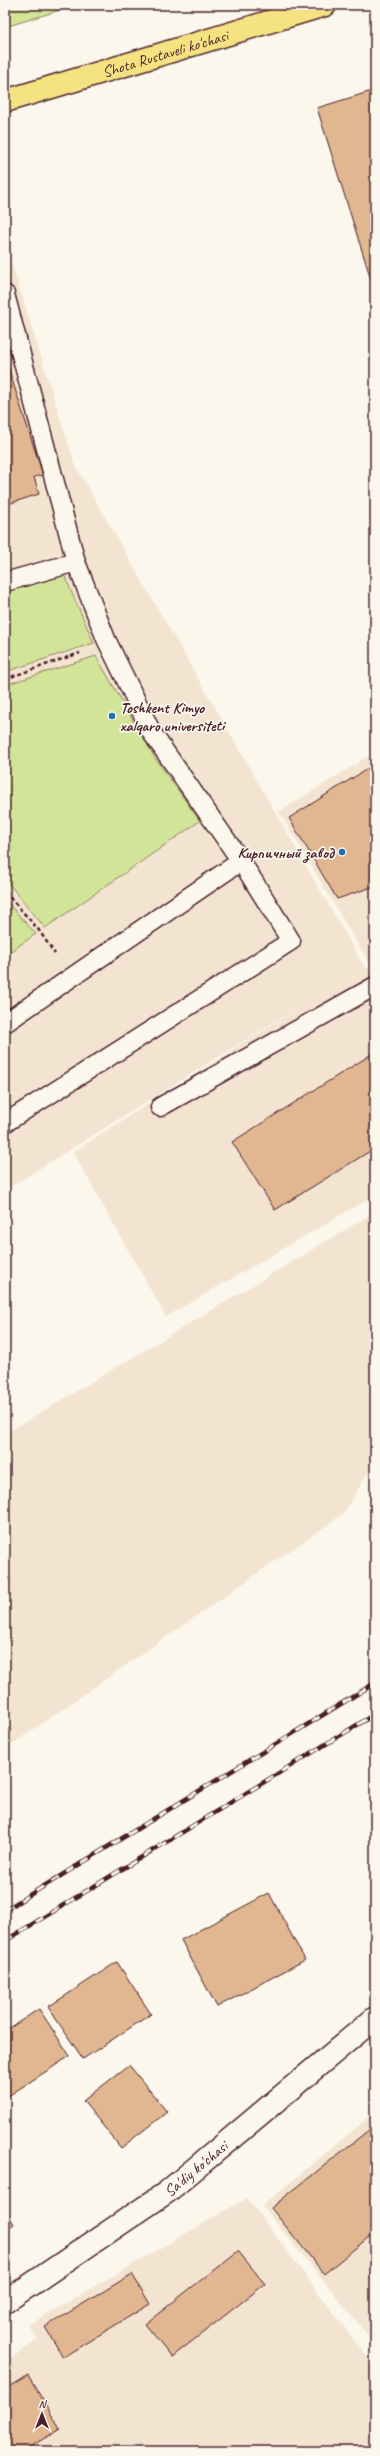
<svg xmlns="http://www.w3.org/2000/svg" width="380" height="2456" font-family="Caveat,sans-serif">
  <rect width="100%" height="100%" fill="#fbf7ec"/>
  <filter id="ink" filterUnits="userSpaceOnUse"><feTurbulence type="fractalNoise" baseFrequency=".025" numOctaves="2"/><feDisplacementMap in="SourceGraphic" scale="8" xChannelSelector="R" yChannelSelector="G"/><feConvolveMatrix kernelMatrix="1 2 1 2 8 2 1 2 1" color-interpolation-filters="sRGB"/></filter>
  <g filter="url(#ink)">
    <path fill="#f3e4d1" d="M5 242 75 465 364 966 375 973 279 812 375 752V1195L166 1317 73 1152 318 995 5 1190Z
      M375 1212V1461L343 1514 5 1749V1434Z
      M375 2112V2344L262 2206Z
      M247 2198 375 2368V2451H5V2362L38 2340 28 2325Z"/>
    <path fill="#d2e498" stroke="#8e8262" d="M5 5H77L5 27Z
      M62 570 94 643 5 672V589Z
      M96 656 155 758 200 821 45 928 5 879V685Z
      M5 900 36 934 5 955Z"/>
    <path fill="#e0b791" stroke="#4a1f2b" d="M375 90V292L317 108Z
      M5 358 43 475 34 477 39 494 5 505Z
      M375 764V886L337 899 289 818Z
      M375 1052V1148L275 1210 232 1142Z
      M269 1893 305 1960 217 2007 181 1940Z
      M117 1962 151 2014 83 2059 48 2007Z
      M39 2009 70 2056 5 2098V2031Z
      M129 2065 167 2112 121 2148 83 2101Z
      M375 2125V2232L324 2274 271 2208Z
      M5 2209 14 2224 5 2230Z
      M238 2251 265 2284 172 2357 145 2324Z
      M132 2274 150 2304 63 2357 45 2327Z
      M28 2375 60 2429 23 2451H5V2389Z"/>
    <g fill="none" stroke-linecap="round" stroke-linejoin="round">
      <defs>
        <path id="lane" d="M5 294 76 562 106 639 152 733 241 861 291 941 5 1123
          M5 582 76 562
          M5 1023 241 861
          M160 1107 375 986"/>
        <g id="street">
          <path id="s1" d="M5 2302 167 2192 375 2018"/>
        </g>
        <g id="primary">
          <path id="s2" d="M5 101 325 5"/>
        </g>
      </defs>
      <use href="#lane" stroke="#4a1f2b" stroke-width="21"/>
      <use href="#street" stroke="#4a1f2b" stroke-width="25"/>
      <use href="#primary" stroke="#4a1f2b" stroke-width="25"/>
      <path stroke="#4a1f2b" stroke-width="2.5" stroke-dasharray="4 3" stroke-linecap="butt" d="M5 679 80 653
        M5 892 38 929 55 954"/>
      <use href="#lane" stroke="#fbf7ec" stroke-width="18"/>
      <use href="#street" stroke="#fbf7ec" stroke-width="22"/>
      <use href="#primary" stroke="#f5e382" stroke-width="22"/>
      <defs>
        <path id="rail" d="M5 1910 375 1683
          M5 1941 375 1714"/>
      </defs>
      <use href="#rail" stroke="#4a1f2b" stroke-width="4.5"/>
      <use href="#rail" stroke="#fbf7ec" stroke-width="3" stroke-dasharray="9" stroke-linecap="butt"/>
    </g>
  </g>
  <g fill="#1f6fb2" stroke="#fbf7ec" stroke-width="1.5">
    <circle cx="112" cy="716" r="4"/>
    <circle cx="342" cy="852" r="4"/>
  </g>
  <g text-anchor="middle" stroke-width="3.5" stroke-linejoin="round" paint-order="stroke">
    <g font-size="16" fill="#4a1f2b" stroke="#fbf7ec">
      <text dy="6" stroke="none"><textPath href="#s2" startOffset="167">Shota Rustaveli ko'chasi</textPath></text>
      <text dy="6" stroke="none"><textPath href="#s1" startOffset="233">Sa'diy ko'chasi</textPath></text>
    </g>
    <g font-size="16" font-weight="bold" fill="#4a1f2b" stroke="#fbf7ec" text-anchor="start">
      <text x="120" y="713">Toshkent Kimyo<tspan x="120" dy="18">xalqaro universiteti</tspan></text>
      <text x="334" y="858" text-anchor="end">Кирпичный завод</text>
    </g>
  </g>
  <rect width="380" height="2456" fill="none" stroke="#fbf7ec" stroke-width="20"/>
  <rect x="10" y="10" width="360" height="2436" fill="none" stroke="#4a1f2b" stroke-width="1.5" filter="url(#ink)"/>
  <g transform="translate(42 2414)" stroke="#fbf7ec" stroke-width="3" paint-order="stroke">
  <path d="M0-3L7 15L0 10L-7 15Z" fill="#4a1f2b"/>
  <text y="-6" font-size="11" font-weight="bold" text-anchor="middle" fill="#4a1f2b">N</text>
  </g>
</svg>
